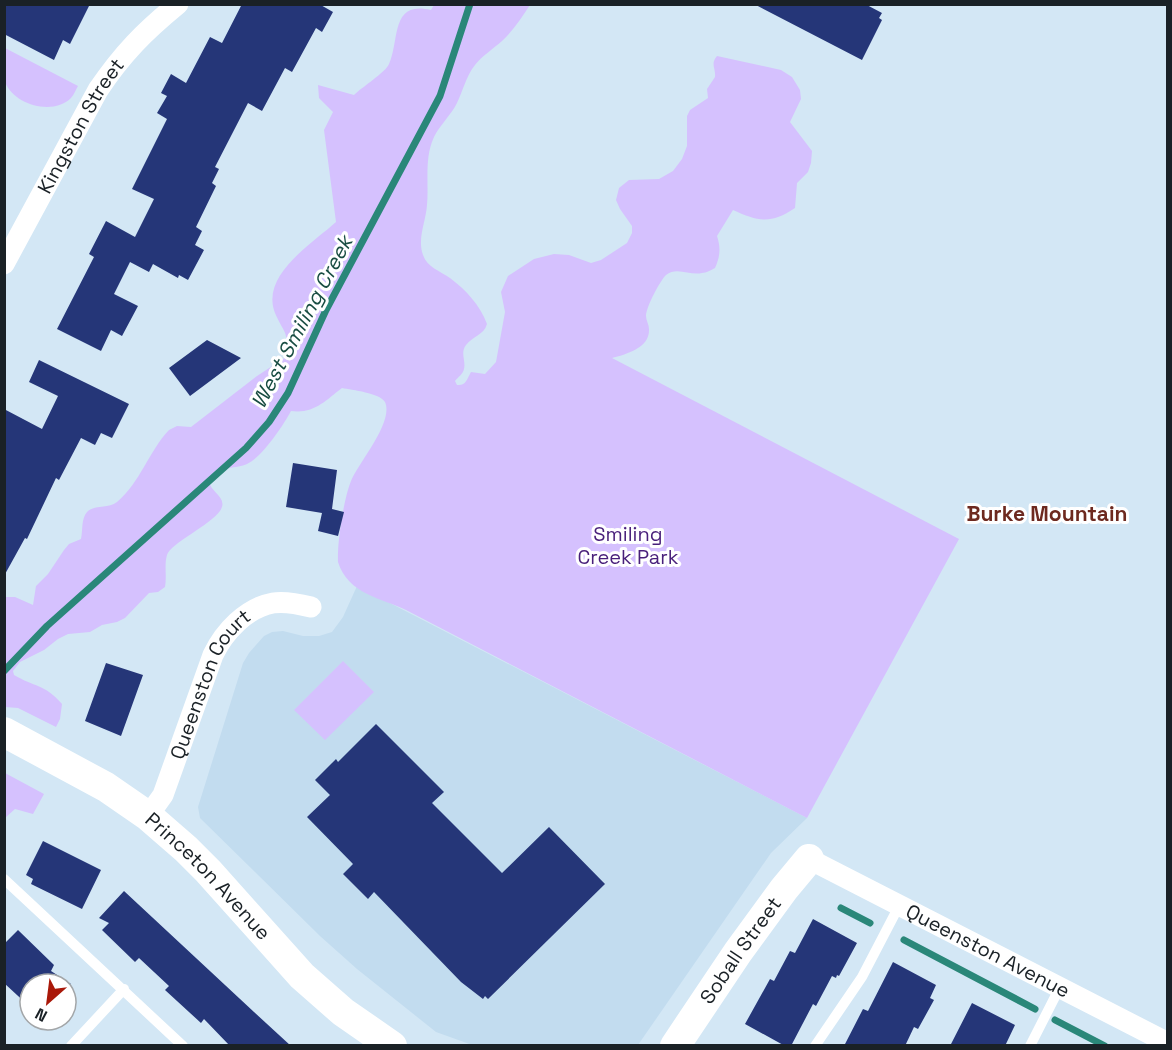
<svg xmlns="http://www.w3.org/2000/svg" width="1172" height="1050" font-family="'Space Grotesk',sans-serif">
  <rect width="100%" height="100%" fill="#d3e7f5"/>
  <path fill="#c2dcef" d="M357 586 807 818 771 853 638 1045 475 1046 436 1032 357 969 320 936 200 818 198 807 243 663 249 653 264 636 272 632 283 631 303 636H319L332 632 343 617Z"/>
  <path fill="#d5c1fe" d="M434 5H530C522 17 513 31 502 41 493 49 482 56 475 65 466 76 463 91 457 103 451 115 440 125 434 137 424 158 429 184 427 205 426 221 417 239 423 255 427 267 440 271 450 278 466 290 480 305 487 324 484 335 473 336 466 345 460 353 466 360 464 369 463 374 458 377 455 381L457 385C466 386 467 379 471 372L485 374 496 362 505 312 501 292 508 276 534 259 554 254 569 255 591 263 601 260 627 243 632 233V226L620 209 616 200 619 188 629 180 659 179 673 171 682 159 687 146V116L690 110 708 98 707 89 715 77C716 68 710 64 717 56L781 70 792 77 800 90 801 99 790 122 812 151 811 163 808 172 797 183 795 208C771 224 759 222 733 210L717 236C721 248 720 257 715 268 711 270 706 273 702 273 690 276 677 266 666 275 660 281 646 307 646 316 646 320 649 325 649 329 650 348 626 354 612 358L959 539 807 818 406 610C381 598 348 594 338 562 337 542 344 498 351 481 359 462 394 422 385 402 380 393 352 390 342 388 325 401 314 414 291 411 283 426 262 457 247 464 237 469 220 466 212 476 201 490 231 495 220 511 209 526 171 543 167 555 164 565 167 576 165 587L158 592 149 593 125 618 117 622 102 625 90 632 68 634 58 639 44 650 20 662 13 671 14 675C34 687 45 684 62 704L60 719 56 727 18 708 5 707V597H15L33 605 36 586 48 574 64 550 69 544 81 539C83 530 81 519 87 512 95 504 108 509 117 502 140 483 149 451 169 430L177 426 191 427 257 376 286 357C289 330 284 334 275 313 260 275 313 243 336 222L324 130 333 112 319 98 318 85 354 95C362 87 386 72 389 64 400 40 390 0 431 10Z
    M5 48 78 86C76 89 74 95 71 98 53 116 14 105 5 82 2 72 4 58 5 48Z
    M343 661 374 692 325 740 294 710Z
    M5 773 44 794 33 814 15 809 5 818Z"/>
  <g fill="none" stroke-linecap="round" stroke-linejoin="round">
    <path stroke="#2a8779" stroke-width="7" d="M4 671 47 626 246 448 269 422 288 393 326 310 440 96 470 4
      M841 908 870 923
      M904 940 1035 1009
      M1055 1020 1105 1046"/>
  </g>
  <path fill="#253678" d="M4 4H90L70 44 63 40 54 60 4 34Z
    M242 4H319L333 12 322 32 316 28 292 72 285 68 262 111 248 103 215 167 219 169 212 183 216 186 196 227 202 231 195 245 204 250 188 280 179 275 178 278 153 264 149 272 130 262 114 294 138 306 122 336 111 330 101 351 57 329 94 257 89 254 106 221 135 237 154 199 132 189 167 119 157 113 167 96 161 93 171 74 186 83 210 37 222 43Z
    M754 4H865L882 13 879 18 882 20 862 60Z
    M207 340 241 358 190 396 169 368Z
    M39 360 129 404 112 438 101 433 95 445 81 438 59 480 56 478 27 539 25 538 4 576V409L42 429 58 396 29 382Z
    M293 463 337 470 332 509 344 512 338 536 318 531 322 513 286 507Z
    M106 663 143 675 121 736 85 721Z
    M376 724 444 792 432 803 502 873 549 827 605 884 488 999 485 996 483 999 461 982 374 892 368 899 343 874 353 864 307 817 330 795 315 780 336 759 338 762Z
    M43 841 101 870 82 909 31 884 33 879 26 875Z
    M124 891 254 1012 291 1046H230L204 1019 201 1023 165 990 169 986 139 958 135 962 102 930 109 923 99 918Z
    M813 919 857 943 839 976 837 975 836 978 832 976 816 1006 813 1004 791 1046H785L745 1024 770 979 774 981 790 951 795 953Z
    M18 930 54 965 51 971 71 984H30V1007L4 983V944Z
    M893 962 936 985 930 998 934 1000 918 1029 914 1027 905 1046H844L863 1009 868 1011Z
    M972 1003 1015 1025 1005 1046H950Z"/>
  <g fill="none" stroke-linecap="round" stroke-linejoin="round">
    <path stroke="#fff" stroke-width="10" d="M4 879 183 1046
      M71 1046 124 989
      M815 1046 862 977 899 906
      M1030 1046 1060 987"/>
    <g stroke="#fff" stroke-width="21">
      <path id="s1" d="M4 264 98 90C123 53 144 32 178 4"/>
      <path id="s2" d="M148 816 163 795 213 655C224 632 246 608 273 603 285 601 299 604 311 607"/>
      <path id="s3" d="M809 859 1168 1043"/>
    </g>
    <g stroke="#fff" stroke-width="30">
      <path id="s4" d="M4 732 106 787 148 816 186 849 208 871 302 976 343 1012 392 1046"/>
      <path id="s5" d="M675 1046 738 952 784 889 809 859"/>
    </g>
  </g>
  <g text-anchor="middle" stroke-width="6" stroke-linejoin="round" paint-order="stroke">
    <g font-size="20" fill="#1a2126" stroke="#fff">
      <text dy="7" stroke="none"><textPath href="#s1" startOffset="158">Kingston Street</textPath></text>
      <text dy="7" stroke="none"><textPath href="#s2" startOffset="147">Queenston Court</textPath></text>
      <text dy="7" stroke="none"><textPath href="#s4" startOffset="252">Princeton Avenue</textPath></text>
      <text dy="7" stroke="none"><textPath href="#s5" startOffset="116">Soball Street</textPath></text>
      <text dy="7" stroke="none"><textPath href="#s3" startOffset="201">Queenston Avenue</textPath></text>
    </g>
    <g font-size="20" fill="#481f7a" stroke="#fff">
      <text x="628" y="541">Smiling<tspan x="628" dy="23">Creek Park</tspan></text>
    </g>
    <g font-size="21" font-style="italic" fill="#194d43" stroke="#fff">
      <text transform="translate(302 322) rotate(-62)" y="7">West Smiling Creek</text>
    </g>
    <g font-size="21" font-weight="bold" fill="#6d291f" stroke="#fff">
      <text x="1047" y="521">Burke Mountain</text>
    </g>
  </g>
  <rect width="1172" height="1050" fill="none" stroke="#1a2126" stroke-width="12"/>
  <g transform="translate(48 1002) rotate(208)"><circle r="28" fill="#ffffff" stroke="#a3a6a8" stroke-width="1.5"/>
  <path d="M0-4.5L10 22L0 15L-10 22Z" fill="#a91809"/>
  <text y="-9" font-size="16" font-weight="bold" text-anchor="middle" fill="#1a2126">N</text>
  </g>
</svg>
